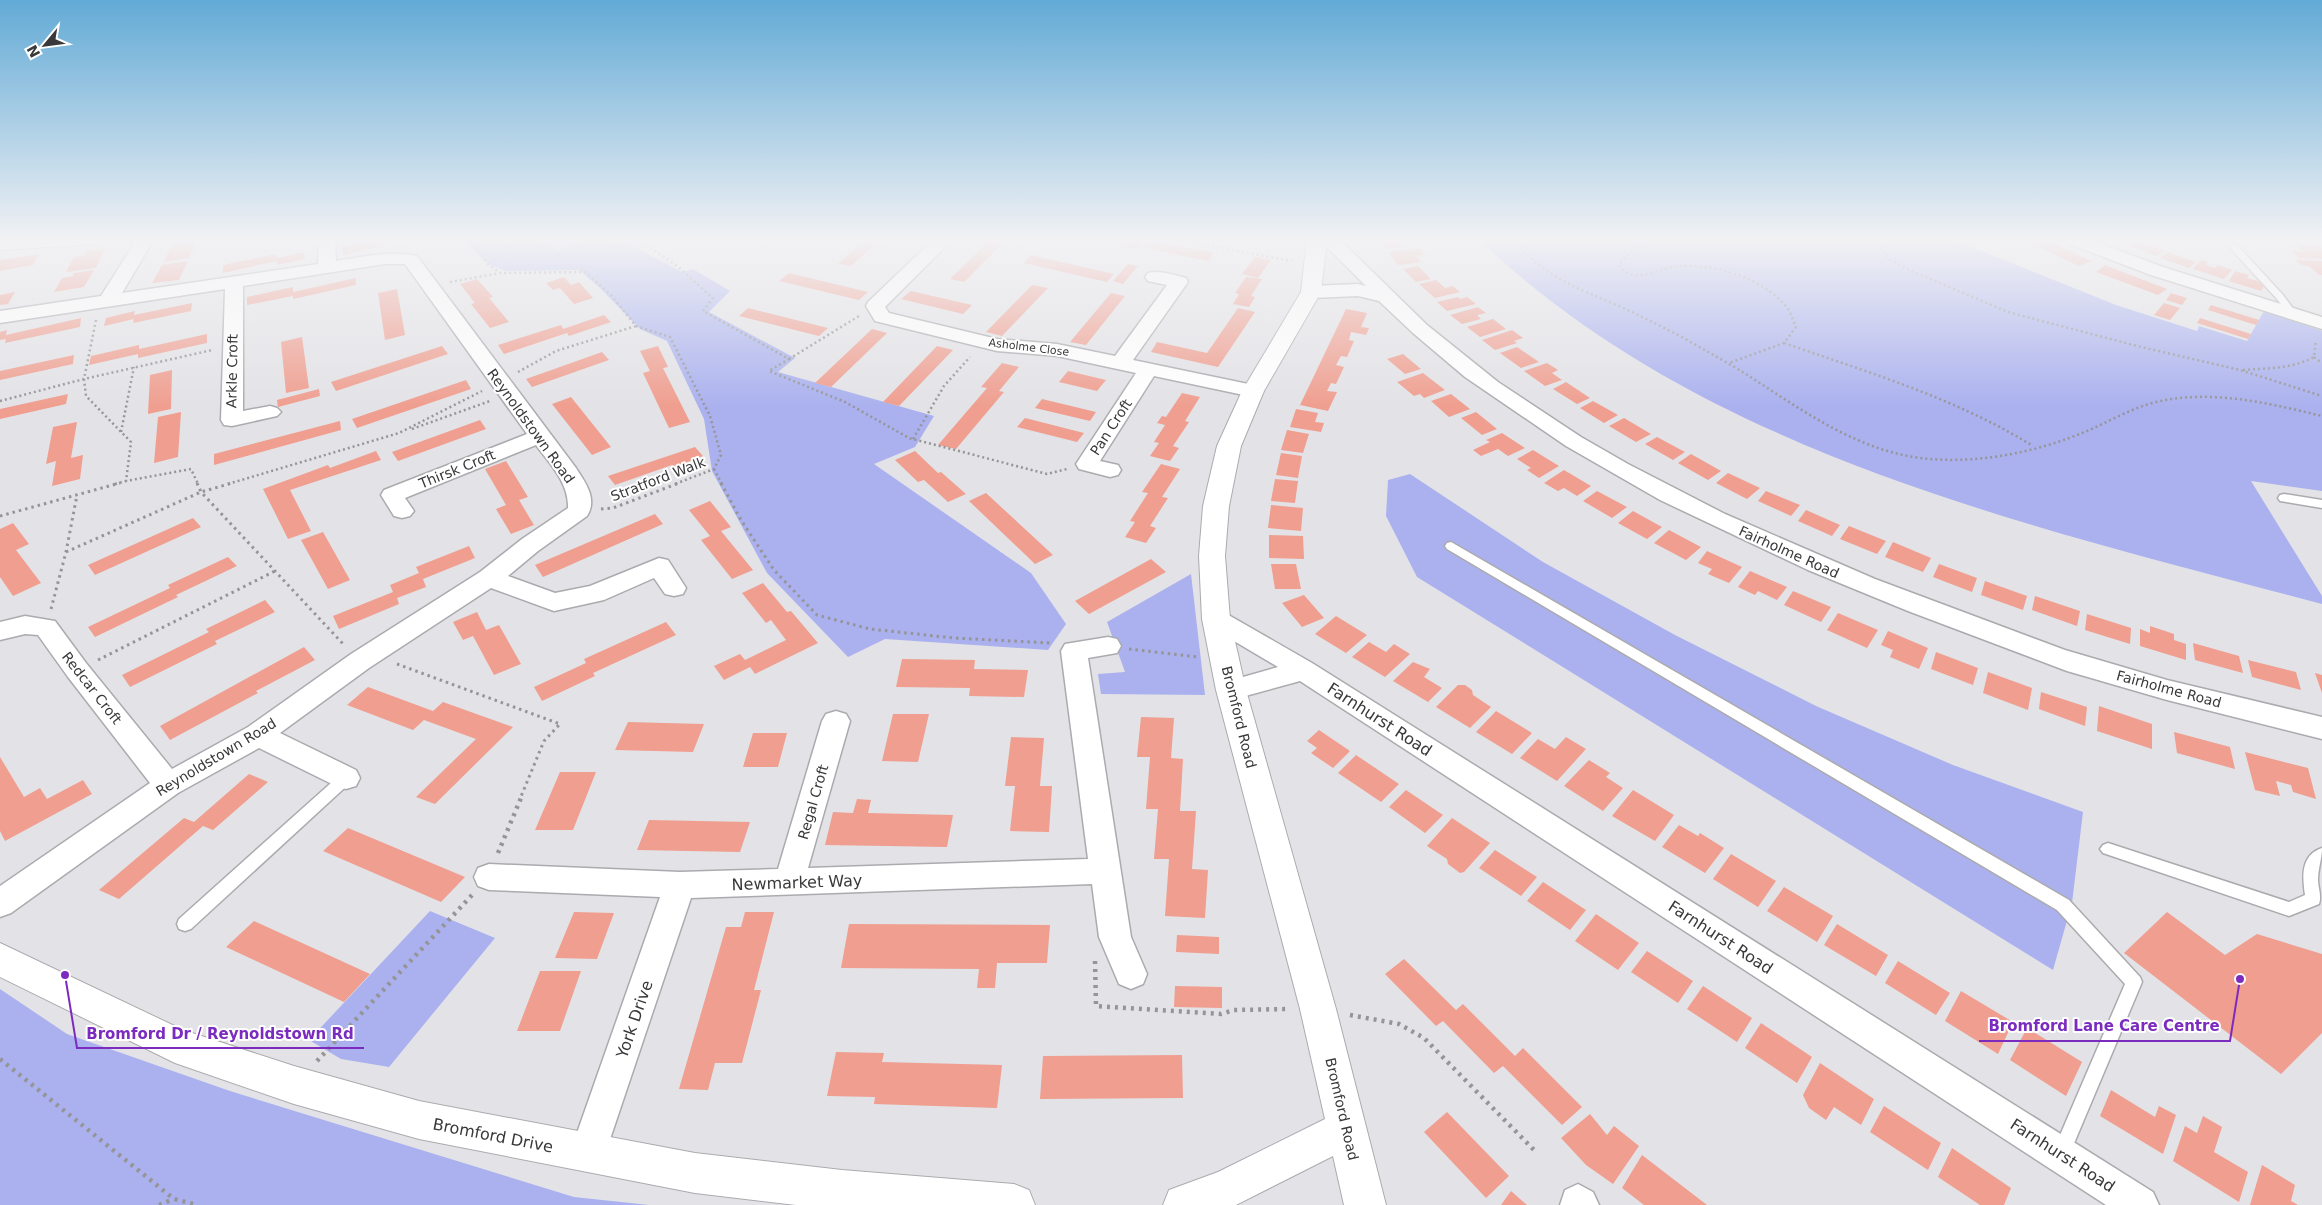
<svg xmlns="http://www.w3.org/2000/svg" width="2322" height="1205" font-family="'DejaVu Sans',sans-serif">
  <rect width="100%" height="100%" fill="#e3e3e7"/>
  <path fill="#aab1ee" d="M463 239H532L559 250 583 240 625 242 682 272 693 269 730 291 709 312 795 358 778 372 934 416 915 447 874 464 1031 573 1066 624 1048 650 885 639 848 657 767 573 712 471 704 419 667 341 640 329 600 288 579 270 506 271 488 264Z
    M1478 239H1952L2116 305 2197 331 2199 326 2247 341 2264 311 2322 331V491L2251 481 2322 596V604C2028 525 1706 455 1478 239Z
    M1410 474 1543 562 1675 635 1816 706 1953 765 2083 812 2072 903 2053 970 1417 577 1386 516 1388 480Z
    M1191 574 1205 695 1101 694 1098 674 1125 672 1107 622Z
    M430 911 495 938 389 1067 341 1059 309 1040Z
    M0 989 67 1034 230 1091 574 1197 649 1205H0Z"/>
  <path fill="#ef9e8f" d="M377 239H430L406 245 405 241 343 255 341 246Z
    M865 239H888L884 242 879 241 851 266 838 264Z
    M991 239H1007L964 282 950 279Z
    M1089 239H1132L1142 241 1136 249Z
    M1379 239H1397L1403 247 1387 249Z
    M2033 239H2044L2092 261 2079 266 2025 241Z
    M2111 239H2138L2125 244Z
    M2282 239H2312L2318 244 2285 242Z
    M198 240 189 258 164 262 172 243Z
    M1150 241 1214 253 1208 261 1144 248Z
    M2139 241 2165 251 2156 256 2130 246Z
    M2295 244 2319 245 2322 248V259L2299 258 2292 251H2303Z
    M1419 248 1425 255 1416 256 1421 262 1398 265 1388 252Z
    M105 249 96 268 66 272 74 257 84 255 86 251Z
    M304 252 305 259 277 265V261L223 273V265L276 254 277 258Z
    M2168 252 2196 262 2189 268 2160 258Z
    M39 254 33 265 0 271V260Z
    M1031 255 1114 274 1107 282 1024 263Z
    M1255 257 1271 260 1258 278 1242 274Z
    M2201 260 2208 262 2206 265 2215 268 2218 265 2232 270 2224 279 2193 269Z
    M2296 260 2322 261V275H2319L2309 266 2301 265Z
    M188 261 179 280 152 283 162 265Z
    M1128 264 1138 266 1123 284 1113 281Z
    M2105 265 2167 289 2158 295 2096 272Z
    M1418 266 1431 279 1416 282 1403 269Z
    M94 270 84 287 54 292 62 278 73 276 74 273Z
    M2235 271 2249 275 2247 278 2266 283 2261 291 2229 281Z
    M789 273 868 292 859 300 779 281Z
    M564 277 571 285 579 282 593 298 574 304 560 288 553 290 546 283Z
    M1246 277 1262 279 1251 296 1255 297 1249 307 1233 304 1239 294 1235 293Z
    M356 278V285L293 299V296L247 305V297L293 287V292Z
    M477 279 493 297 489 298 509 322 490 328 471 304 475 303 460 284Z
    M1436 280 1445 288 1453 286 1460 292 1435 298 1419 284Z
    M1032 285 1048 288 1002 336 986 332Z
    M397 289 405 335 385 340 378 293Z
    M911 291 972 305 963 314 901 299Z
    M15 292 8 304 0 305V295Z
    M1111 293 1125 296 1086 345 1070 342Z
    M2171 293 2187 298 2182 305 2166 300Z
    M1458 297 1460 299 1467 297 1476 304 1447 311 1437 302Z
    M192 303 191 311 133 323 134 319 104 326 106 318 135 311 134 315Z
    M2164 303 2180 308 2170 320 2154 315Z
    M2211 305 2259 320 2256 325 2208 310Z
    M1478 307 1486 313 1477 315 1481 319 1462 324 1450 315Z
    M748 308 828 328 819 336 739 316Z
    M1238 308 1255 312 1218 367 1151 352 1157 342 1207 353Z
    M1346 309 1367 313 1361 327 1369 328 1366 335 1351 332 1349 340 1354 341 1347 357 1341 356 1336 365 1344 367 1336 384 1331 383 1327 391 1337 392 1328 411 1300 405Z
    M604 315 611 322 569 336 567 333 504 354 498 345 561 325 563 329Z
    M81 318 80 327 5 343 6 339 0 340V332L7 330 6 335Z
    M2200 318 2251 334 2248 339 2197 323Z
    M1493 319 1506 329 1480 337 1467 327Z
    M872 329 887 333 831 387 815 383Z
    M1512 330 1523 338 1514 341 1517 343 1495 350 1482 340Z
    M207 334V343L138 358V354L89 365 91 356 139 345V349Z
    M302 337 309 388 286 393 281 342Z
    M442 346 448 354 336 391 331 382Z
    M658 346 668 367 663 368 690 422 669 428 643 373 650 371 640 351Z
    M937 346 953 350 899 406 883 402Z
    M1517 347 1539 362 1521 368 1500 353Z
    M602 352 609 360 532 387 526 379Z
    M1403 354 1421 369 1405 374 1387 359Z
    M74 355 73 364 0 380V371Z
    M1002 363 1019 367 999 391 1004 392 956 449 938 445 987 388 981 387Z
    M1547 363 1558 370 1552 373 1562 380 1545 386 1524 371Z
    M172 370 171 409 148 414 150 375Z
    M1068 371 1106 380 1097 391 1059 382Z
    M1423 373 1445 390 1424 398 1420 394 1414 396 1397 382Z
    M466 380 471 389 357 428 352 419Z
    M1566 382 1590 398 1577 404 1553 389Z
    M319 389 320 396 278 407 277 400Z
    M1182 393 1200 397 1185 421 1189 422 1173 446 1179 448 1170 461 1150 456 1159 443 1154 442 1165 425 1157 423 1162 416 1166 417Z
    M68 394 66 404 0 419V409Z
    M1451 394 1470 409 1449 417 1431 401Z
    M571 397 611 447 592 455 552 404Z
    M1042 399 1096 412 1090 421 1035 408Z
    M1593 401 1618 415 1604 423 1580 408Z
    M1296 409 1318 413 1315 422 1324 423 1321 432 1290 427Z
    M181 412 178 457 154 463 158 417Z
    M1476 412 1497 429 1482 435 1461 418Z
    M1025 418 1084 433 1077 442 1017 427Z
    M1624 418 1651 434 1636 442 1609 426Z
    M480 420 486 429 398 461 392 452Z
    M340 421 341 430 214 465V454Z
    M77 422 71 458 83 455 80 479 52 486 56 461 46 464 53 427Z
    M1287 430 1309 434 1303 453 1281 450Z
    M1502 433 1525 448 1508 456 1498 449 1481 456 1473 450 1490 442 1486 440Z
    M1657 437 1685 452 1673 460 1645 444Z
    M695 447 703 456 675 467 672 465 615 485 608 476Z
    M1533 450 1559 466 1539 478 1527 470 1531 468 1517 459Z
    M376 451 381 460 290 490 311 531 288 539 263 489 328 465 330 468Z
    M915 451 938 473 941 472 966 494 948 502 924 480 918 482 895 460Z
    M1281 453 1302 456 1298 478 1276 475Z
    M1691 454 1721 471 1708 480 1678 463Z
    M506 461 528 497 519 500 534 525 511 534 496 509 506 505 485 469Z
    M1161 464 1180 469 1162 497 1168 498 1150 526 1156 528 1146 543 1125 537 1135 522 1130 521 1148 493 1142 492Z
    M1564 470 1591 486 1577 496 1564 488 1558 491 1544 483Z
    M1728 473 1760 488 1747 499 1716 483Z
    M1275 479 1298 481 1295 503 1271 501Z
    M1597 491 1627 507 1612 518 1583 501Z
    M1766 491 1800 505 1791 516 1758 501Z
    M986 493 1053 555 1035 564 969 501Z
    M710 501 731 527 721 531 753 570 732 579 701 540 710 536 689 510Z
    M1271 505 1303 508 1301 531 1268 528Z
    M1806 510 1840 525 1832 536 1798 521Z
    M1633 511 1662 527 1647 539 1618 523Z
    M655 514 663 524 543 577 535 565Z
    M193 518 201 527 95 575 88 565Z
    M13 523 29 544 16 550 41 583 13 596 0 577V529Z
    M1849 526 1886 541 1877 554 1840 539Z
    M1669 530 1701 547 1686 560 1654 543Z
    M323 532 350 580 328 589 301 540Z
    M1269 535 1303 536 1304 559 1269 558Z
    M1893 542 1931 558 1923 572 1885 557Z
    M469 546 475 558 423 579 426 587 397 598 399 604 339 629 333 616 393 592 390 585 419 573 416 567Z
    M1707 551 1742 567 1729 583 1708 574 1712 569 1698 563Z
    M228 557 237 566 176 595 178 597 95 637 88 627 170 588 168 585Z
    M1151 559 1166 572 1089 614 1075 601Z
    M1271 564H1296L1301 589H1275Z
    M1939 564 1977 578 1972 592 1933 577Z
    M1750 571 1787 587 1777 600 1758 591 1755 595 1738 587Z
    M1985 581 2027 596 2023 610 1981 595Z
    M763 583 787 612 791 611 818 643 755 674 750 667 724 680 714 666 740 654 745 660 786 640 771 620 766 623 742 593Z
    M1793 591 1831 607 1821 622 1784 605Z
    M1304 595 1324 618 1302 627 1282 603Z
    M2035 596 2080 611 2077 626 2032 610Z
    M265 600 275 612 215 641 217 644 130 687 122 675 209 632 206 629Z
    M477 612 486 630 499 625 521 664 494 675 473 636 463 640 453 622Z
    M1838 613 1878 630 1867 648 1827 630Z
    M2087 614 2131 628 2130 644 2085 630Z
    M1336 616 1367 635 1346 653 1315 634Z
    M666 622 676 635 593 673 595 676 542 701 534 687 586 663 584 659Z
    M2150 626 2174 634V640L2186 644V660L2140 646V629L2150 633Z
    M1888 631 1928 648 1919 669 1890 657 1893 650 1881 645Z
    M1369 642 1386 652 1394 644 1410 654 1385 677 1352 657Z
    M2193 643 2239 656 2243 673 2195 660Z
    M304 647 315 660 256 691 258 693 170 740 160 726Z
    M1936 652 1978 668 1973 685 1931 669Z
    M902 659 975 660 974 669 1028 670 1024 697 969 696 970 688 896 687Z
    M2248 660 2296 672 2301 690 2252 677Z
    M1413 662 1430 669 1424 677 1442 688 1428 702 1393 681Z
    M1988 672 2032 688 2028 710 1983 693Z
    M2315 673 2322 675V693Z
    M1458 685H1465L1472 690 1473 695 1491 707 1470 728 1436 707Z
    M368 687 433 711 443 702 513 727 435 804 416 797 476 739 424 720 413 730 347 705Z
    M2041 692 2087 707 2085 726 2039 709Z
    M2099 706 2152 724V749L2097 731Z
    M1496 711 1532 733 1512 754 1476 732Z
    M893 714H929L918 762 882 761Z
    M1141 717 1174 718 1171 758 1183 759 1180 811H1196L1192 869 1208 870 1205 918 1165 916 1169 859H1154L1158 809H1146L1150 757H1137Z
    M628 722 704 724 693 752 615 750Z
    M1319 730 1350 751 1333 768 1311 753 1317 748 1307 741Z
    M2174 732 2230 747 2235 769 2177 753Z
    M753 733H787L778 767H743Z
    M1011 737 1044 738 1040 786H1052L1049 832 1010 831 1015 786H1005Z
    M1566 737 1586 749 1557 781 1520 758 1538 739 1555 749Z
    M2245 752 2308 768 2316 799 2293 792 2291 785 2276 781 2280 796 2255 790Z
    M1356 755 1399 784 1381 802 1338 773Z
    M0 757 24 797 40 788 47 799 83 780 92 794 5 841 0 831Z
    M1589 760 1610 773 1606 777 1623 788 1603 811 1564 786Z
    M560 772H596L573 830H535Z
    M249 774 268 782 213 830 203 826 119 899 99 890 184 818 194 822Z
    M1406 790 1443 815 1425 833 1389 807Z
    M1633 790 1674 815 1655 841 1612 816Z
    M857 799 871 800 868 813 953 815 947 847 825 845 833 812 853 813Z
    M1452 818 1490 843 1464 872 1460 873 1448 864 1447 859 1427 846Z
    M649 820 750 822 740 852 637 850Z
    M1679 825 1698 836 1700 833 1724 848 1705 873 1662 847Z
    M348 828 465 877 441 902 323 851Z
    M1495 850 1537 877 1521 896 1479 868Z
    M1731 854 1776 881 1758 907 1713 879Z
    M1543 882 1586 910 1570 930 1527 901Z
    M1784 887 1833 916 1817 942 1767 911Z
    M574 912 614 913 597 959 555 958Z
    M745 912H774L754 990H761L742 1063H715L708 1090 679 1089 726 927H741Z
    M2167 912 2225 955 2257 934 2322 954V1033L2281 1074 2124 953Z
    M1596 914 1639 943 1618 970 1575 941Z
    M254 921 370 974 344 1002 226 947Z
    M849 924 1050 925 1047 963H997L995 988H977L979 969 841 968Z
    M1837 924 1888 955 1876 976 1824 945Z
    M1177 935 1219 937V954L1176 952Z
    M1647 951 1693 981 1678 1003 1631 972Z
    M1404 959 1456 1010 1463 1004 1515 1056 1523 1048 1582 1107 1562 1125 1503 1066 1494 1073 1443 1021 1436 1026 1385 974Z
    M1898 961 1950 993 1936 1015 1885 983Z
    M540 971H581L560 1031H517Z
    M1175 986 1222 987V1008L1174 1007Z
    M1703 986 1752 1018 1737 1042 1687 1009Z
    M1961 991 2013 1022 1998 1054 1945 1021Z
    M1761 1023 1812 1057 1797 1083 1745 1048Z
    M2027 1028 2082 1062 2066 1096 2010 1060Z
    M836 1052 884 1053 882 1062 1002 1065 997 1108 874 1104 875 1097 827 1096Z
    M1182 1055 1183 1098 1040 1099 1043 1056Z
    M1820 1063 1874 1099 1861 1125 1834 1107 1826 1120 1809 1108 1803 1095Z
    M2111 1090 2155 1117 2159 1106 2176 1115 2163 1154 2100 1116Z
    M1884 1106 1941 1143 1928 1170 1870 1132Z
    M1447 1112 1509 1176 1486 1198 1424 1132Z
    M1590 1114 1607 1135 1614 1126 1639 1146 1613 1184 1586 1165 1561 1138Z
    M2203 1116 2222 1127 2214 1152 2248 1172 2239 1202 2173 1161 2185 1126 2197 1133Z
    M1952 1148 2011 1188 2004 1205H1980L1938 1177Z
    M1642 1155 1707 1205H1644L1622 1188Z
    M2262 1165 2295 1185 2291 1201 2298 1205H2250Z
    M1511 1191 1527 1205H1501Z"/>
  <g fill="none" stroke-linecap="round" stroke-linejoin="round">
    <defs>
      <path id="lane" d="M2231 245H2237L2283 295 2297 314 2295 316H2289L2277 299 2231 249Z
        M2284 494 2322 500V508L2280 501 2278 498 2280 495Z
        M1451 542 2069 900 2140 977 2142 982 2067 1160 2061 1163 2055 1160 2052 1154 2125 984 2057 910 1447 549 1445 546 1447 543Z
        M346 772 351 774 353 778 351 782 191 929 185 931 179 929 177 924 179 919 341 774Z
        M2108 843 2289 902 2305 895C2302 876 2301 855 2322 848 2322 859 2318 868 2318 880 2318 888 2322 896 2319 904L2289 916 2103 853 2100 849 2103 845Z"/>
      <path id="street" d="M17 239H102L99 243 93 244 0 250V240Z
        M137 239H154L122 293 318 264 319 239H335L336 261C363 257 391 250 417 256L576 468C585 482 598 499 587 516L538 551 508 576 555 593 590 586 659 558 668 560 686 588 683 594 674 596 665 594 654 578 604 600 554 611 491 588 369 668 280 733 356 770 360 778 356 786 346 789 336 786 259 748 178 793 11 913 0 917V886L150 783 68 677 38 635 25 634 0 640V622L25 616 55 621 86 663 172 769 248 727 351 654 480 572 522 539 568 508C569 483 550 464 536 445L405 498 414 511 410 516 402 518 394 516 381 495 384 490 527 434 405 264H385L243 286V411L270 406 277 408 281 412 277 416 232 426 224 425 221 420 225 289 0 323V311L101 296Z
        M934 239H953L885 307 889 313 997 339 1057 344 1115 356 1167 285 1148 281 1145 277 1148 273C1159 270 1174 275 1186 278L1188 282 1133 360 1253 385 1260 387 1263 391 1260 395 1253 397 1154 376 1100 461 1118 465 1121 470 1118 475 1110 477 1079 469 1076 464 1136 373 1057 356 997 351 875 321 866 306 868 302Z
        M1319 239H1338L1342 242 1427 325 1498 382 1581 437 1628 464 1725 514 1875 579 2065 650 2167 680 2322 717V739L2167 700 2067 671 1908 611 1808 570 1660 500 1566 446 1465 377 1413 333 1379 301 1358 296 1311 298 1304 296 1302 292 1304 288 1311 286 1358 284 1366 286Z
        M2064 239H2088L2163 267 2322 317V329L2151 275 2067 243Z
        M1216 610 1225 613 1312 663 2153 1192 2159 1205H2106L1300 681 1231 700 1222 697 1218 690 1222 683 1278 667 1207 625 1203 619 1207 613Z
        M1108 637 1117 639 1121 646 1117 653 1088 658 1131 937 1147 974 1143 984 1131 989 1119 984 1099 937 1092 884 691 898 601 1166 588 1171 575 1166 570 1153 660 897 489 890 478 886 474 877 478 868 489 864 680 872 778 869 822 721 826 714 836 711 846 714 850 721 808 868 1088 859 1061 651 1065 644Z
        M1578 1184 1593 1192 1599 1205H1560L1565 1190Z"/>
      <path id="secondary" d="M1307 239H1327L1321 292 1264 391 1241 446 1229 506 1225 556 1230 619 1246 690 1336 1009 1386 1205H1344L1333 1156 1236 1205H1163L1169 1190 1218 1172 1325 1119 1300 1009 1216 690 1202 619 1199 556 1203 506 1217 446 1242 391 1301 292Z
        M0 943 183 1030 294 1066 419 1101 695 1153 842 1170 1014 1184 1029 1190 1035 1205H796L695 1193 419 1139 294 1104 175 1063 0 977Z"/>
    </defs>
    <use href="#lane" stroke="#ababaf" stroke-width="3"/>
    <use href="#street" stroke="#ababaf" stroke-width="3"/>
    <use href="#secondary" stroke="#ababaf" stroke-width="2"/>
    <path stroke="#959598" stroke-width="2.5" stroke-dasharray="2 3" stroke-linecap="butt" d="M470 239 488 264 499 272
      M638 239 677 266 713 298 703 311 789 359 769 371 845 402 909 438 1047 474 1067 469
      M1173 239 1292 261
      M1515 239C1541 277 1581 289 1621 307 1641 316 1660 326 1680 336 1701 348 1721 359 1741 371 1795 405 1850 447 1914 457 1971 466 2035 453 2087 431 2110 421 2132 408 2156 402 2211 389 2268 403 2322 416
      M1660 239 1633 250 1619 264C1623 272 1629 275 1638 275 1652 275 1665 267 1680 266 1716 264 1766 279 1788 309 1792 315 1793 321 1796 327L1784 343 1729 363
      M1875 239 1889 259 1907 269 2008 312 2137 346 2240 370 2322 396
      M450 282 500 273 585 272 611 295 636 326 670 337 710 416 721 455 714 469 675 484
      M96 320 84 379 86 396 131 442 126 481 191 469 198 484
      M1784 343C1870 373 1955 398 2033 446
      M2314 357 2322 363
      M789 359 859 316
      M2243 370C2268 368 2292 369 2314 357L2316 340
      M518 372 556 351 636 326
      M0 401 84 379 212 350
      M412 429 490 401
      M121 432 134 367
      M913 439 944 386 970 357
      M714 469 722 484
      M115 484 126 481
      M228 484 399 433 482 391"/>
    <path stroke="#959598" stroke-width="3" stroke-dasharray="2.5 4" stroke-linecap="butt" d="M197 483 201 492 345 646
      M721 483 741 520 774 570 817 615 870 629 954 638 1051 643
      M601 509 613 508 679 483
      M0 516 120 483
      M66 552 201 492 232 483
      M51 609 66 552 77 495
      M1129 649 1198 657
      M98 660 275 571
      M397 664 560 724 544 741 520 799"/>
    <path stroke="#959598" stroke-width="4.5" stroke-dasharray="3 5" stroke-linecap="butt" d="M498 853 521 798
      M1095 961 1096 1006 1221 1014 1234 1010 1289 1009
      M1350 1015 1399 1024 1424 1038 1535 1151
      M0 1059 174 1199 197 1205
      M317 1061 473 894
      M159 1205 174 1199"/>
    <use href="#lane" fill="#fff" fill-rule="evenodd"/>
    <use href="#street" fill="#fff" fill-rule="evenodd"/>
    <use href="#secondary" fill="#fff" fill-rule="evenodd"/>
  </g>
  <linearGradient id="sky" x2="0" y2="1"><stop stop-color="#62aad6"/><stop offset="0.59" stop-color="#f2f2f4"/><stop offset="1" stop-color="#f2f2f4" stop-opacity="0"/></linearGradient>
  <rect width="2322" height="407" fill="url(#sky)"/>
  <g text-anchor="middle" stroke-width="4" stroke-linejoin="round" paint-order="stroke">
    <g font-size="11" fill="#39393b" stroke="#fff">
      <text transform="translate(1029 347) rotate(7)" y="4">Asholme Close</text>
    </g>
    <g font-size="14" fill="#39393b" stroke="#fff">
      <text transform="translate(232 371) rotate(-89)" y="5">Arkle Croft</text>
      <text transform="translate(531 426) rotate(54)" y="5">Reynoldstown Road</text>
      <text transform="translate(1111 427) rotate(-57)" y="5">Pan Croft</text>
      <text transform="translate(457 469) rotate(-22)" y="5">Thirsk Croft</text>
      <text transform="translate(658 479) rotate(-21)" y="5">Stratford Walk</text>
      <text transform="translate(1789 552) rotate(24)" y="5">Fairholme Road</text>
      <text transform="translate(92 688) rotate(52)" y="5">Redcar Croft</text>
      <text transform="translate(2169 689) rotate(15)" y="5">Fairholme Road</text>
      <text transform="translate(1239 717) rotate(76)" y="5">Bromford Road</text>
      <text transform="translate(216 757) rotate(-31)" y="5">Reynoldstown Road</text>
      <text transform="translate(813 802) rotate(-74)" y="5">Regal Croft</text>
      <text transform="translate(1342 1109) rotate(77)" y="5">Bromford Road</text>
    </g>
    <g font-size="16" fill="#39393b" stroke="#fff">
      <text transform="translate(1380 719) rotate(33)" y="6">Farnhurst Road</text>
      <text transform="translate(797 882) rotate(-2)" y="6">Newmarket Way</text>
      <text transform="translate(1721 937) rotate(33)" y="6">Farnhurst Road</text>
      <text transform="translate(634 1019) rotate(-71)" y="6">York Drive</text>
      <text transform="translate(493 1135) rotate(11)" y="6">Bromford Drive</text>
      <text transform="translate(2063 1155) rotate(33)" y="6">Farnhurst Road</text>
    </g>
  </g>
  <path fill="none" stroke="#7b2cbf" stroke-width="2" d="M2240 979L2230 1041H1979M65 975L77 1048H364"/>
  <g fill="#7b2cbf" stroke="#fff" stroke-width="2">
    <circle cx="2240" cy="979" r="5"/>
    <circle cx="65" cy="975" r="5"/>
  </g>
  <g font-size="15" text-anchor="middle" font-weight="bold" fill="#7b2cbf" stroke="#fff" stroke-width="4" stroke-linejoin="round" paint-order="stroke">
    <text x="2104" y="1031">Bromford Lane Care Centre</text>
    <text x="220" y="1039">Bromford Dr / Reynoldstown Rd</text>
  </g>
  <g transform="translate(45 45) rotate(241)" stroke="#ffffff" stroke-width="4" paint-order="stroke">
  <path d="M0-4L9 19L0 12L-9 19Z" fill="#39393b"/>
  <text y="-8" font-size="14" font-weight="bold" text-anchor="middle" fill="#39393b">N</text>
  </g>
</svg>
